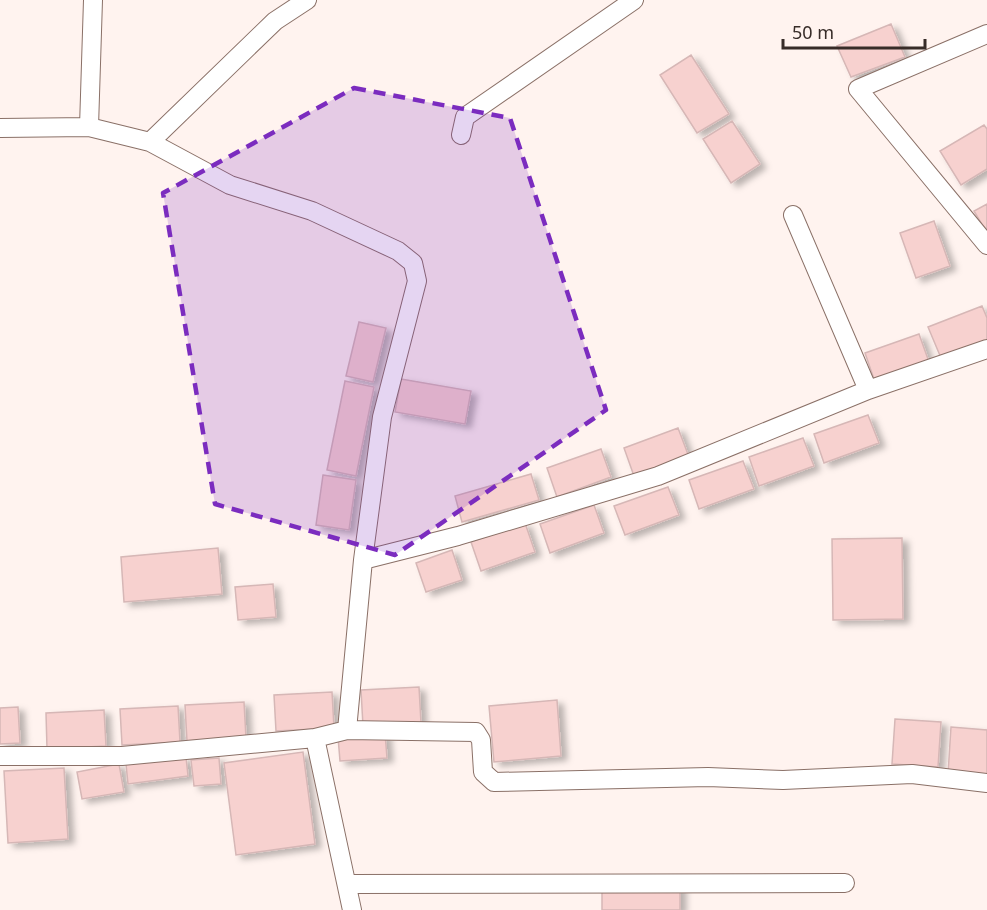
<svg xmlns="http://www.w3.org/2000/svg" width="987" height="910" font-family="'Noto Sans',sans-serif">
  <defs>
    <filter id="shadow"><feDropShadow dx="6" dy="4" stdDeviation="3" flood-color="#0004"/></filter>
  </defs>
  <rect width="100%" height="100%" fill="#fff3ef"/>
  <path fill="#f7d1cf" stroke="#d6b7b6" stroke-width="1.5" filter="url(#shadow)" d="M891 24 905 57 851 77 837 46Z
    M691 55 729 114 697 133 660 75Z
    M732 121 760 164 731 183 703 139Z
    M984 125 987 129V169L961 185 940 151Z
    M987 204V233L974 211Z
    M934 221 950 266 916 278 900 233Z
    M982 306 987 318V341L941 358 928 327Z
    M359 322 386 328 373 382 346 376Z
    M919 334 929 362 875 382 865 353Z
    M401 379 471 391 465 424 395 412Z
    M345 381 374 387 356 476 327 470Z
    M868 415 879 443 824 463 814 434Z
    M678 428 689 457 634 476 624 448Z
    M803 438 814 466 759 486 749 457Z
    M601 449 611 477 557 497 547 468Z
    M743 461 754 489 699 509 689 480Z
    M531 474 539 500 462 522 455 496Z
    M323 475 356 480 349 530 316 525Z
    M668 487 679 515 625 535 614 506Z
    M594 505 604 533 550 553 540 524Z
    M525 523 535 552 481 571 471 542Z
    M902 538 903 619 833 620 832 539Z
    M218 548 222 594 124 602 121 557Z
    M452 550 462 580 426 592 416 563Z
    M273 584 276 617 238 620 235 587Z
    M419 687 421 723 363 726 361 690Z
    M332 692 334 728 276 731 274 695Z
    M557 700 561 756 494 762 489 706Z
    M244 702 246 738 187 741 185 705Z
    M178 706 180 742 122 745 120 709Z
    M18 707 20 743 0 744V708Z
    M104 710 106 746 47 749 46 713Z
    M895 719 941 722 938 767 892 764Z
    M951 727 987 730V777L948 774Z
    M385 733 387 758 340 761 338 737Z
    M303 752 315 844 236 855 224 763Z
    M186 757 188 776 128 784 126 764Z
    M219 758 221 784 194 786 191 760Z
    M119 764 124 792 82 799 77 772Z
    M64 768 68 839 8 843 4 771Z
    M602 885H680V910H602Z"/>
  <g fill="none" stroke-linecap="round" stroke-linejoin="round">
    <defs>
      <path id="minor" d="M987 34 858 89 987 245
        M89 127 93 0
        M0 128 89 127 150 142 230 185 312 211 398 251 413 263 417 281 382 417 363 560 458 536 658 476 868 390 987 349
        M461 135 465 117 634 0
        M150 142 275 21 307 0
        M793 215 868 390
        M347 730 476 732 481 740 483 772 494 782 708 777 783 780 912 774 987 783
        M315 738 352 910
        M0 756H122L315 738 347 730 363 560
        M347 884 845 883"/>
    </defs>
    <use href="#minor" stroke="#8a7067" stroke-width="20"/>
    <use href="#minor" stroke="#fff" stroke-width="18"/>
  </g>
  <path fill="#7b2cbf" fill-opacity="0.2" stroke="#7b2cbf" stroke-width="4.5" stroke-dasharray="12 8" stroke-linejoin="round" d="M354 88 510 118 606 410 395 555 215 504 163 193Z"/>
  <path d="M783 39v9h142v-9" fill="none" stroke="#372c28" stroke-width="3"/>
  <text x="792" y="39" font-size="18" fill="#372c28" stroke="#fff3ef" stroke-width="4.5" paint-order="stroke">50 m</text>
</svg>
